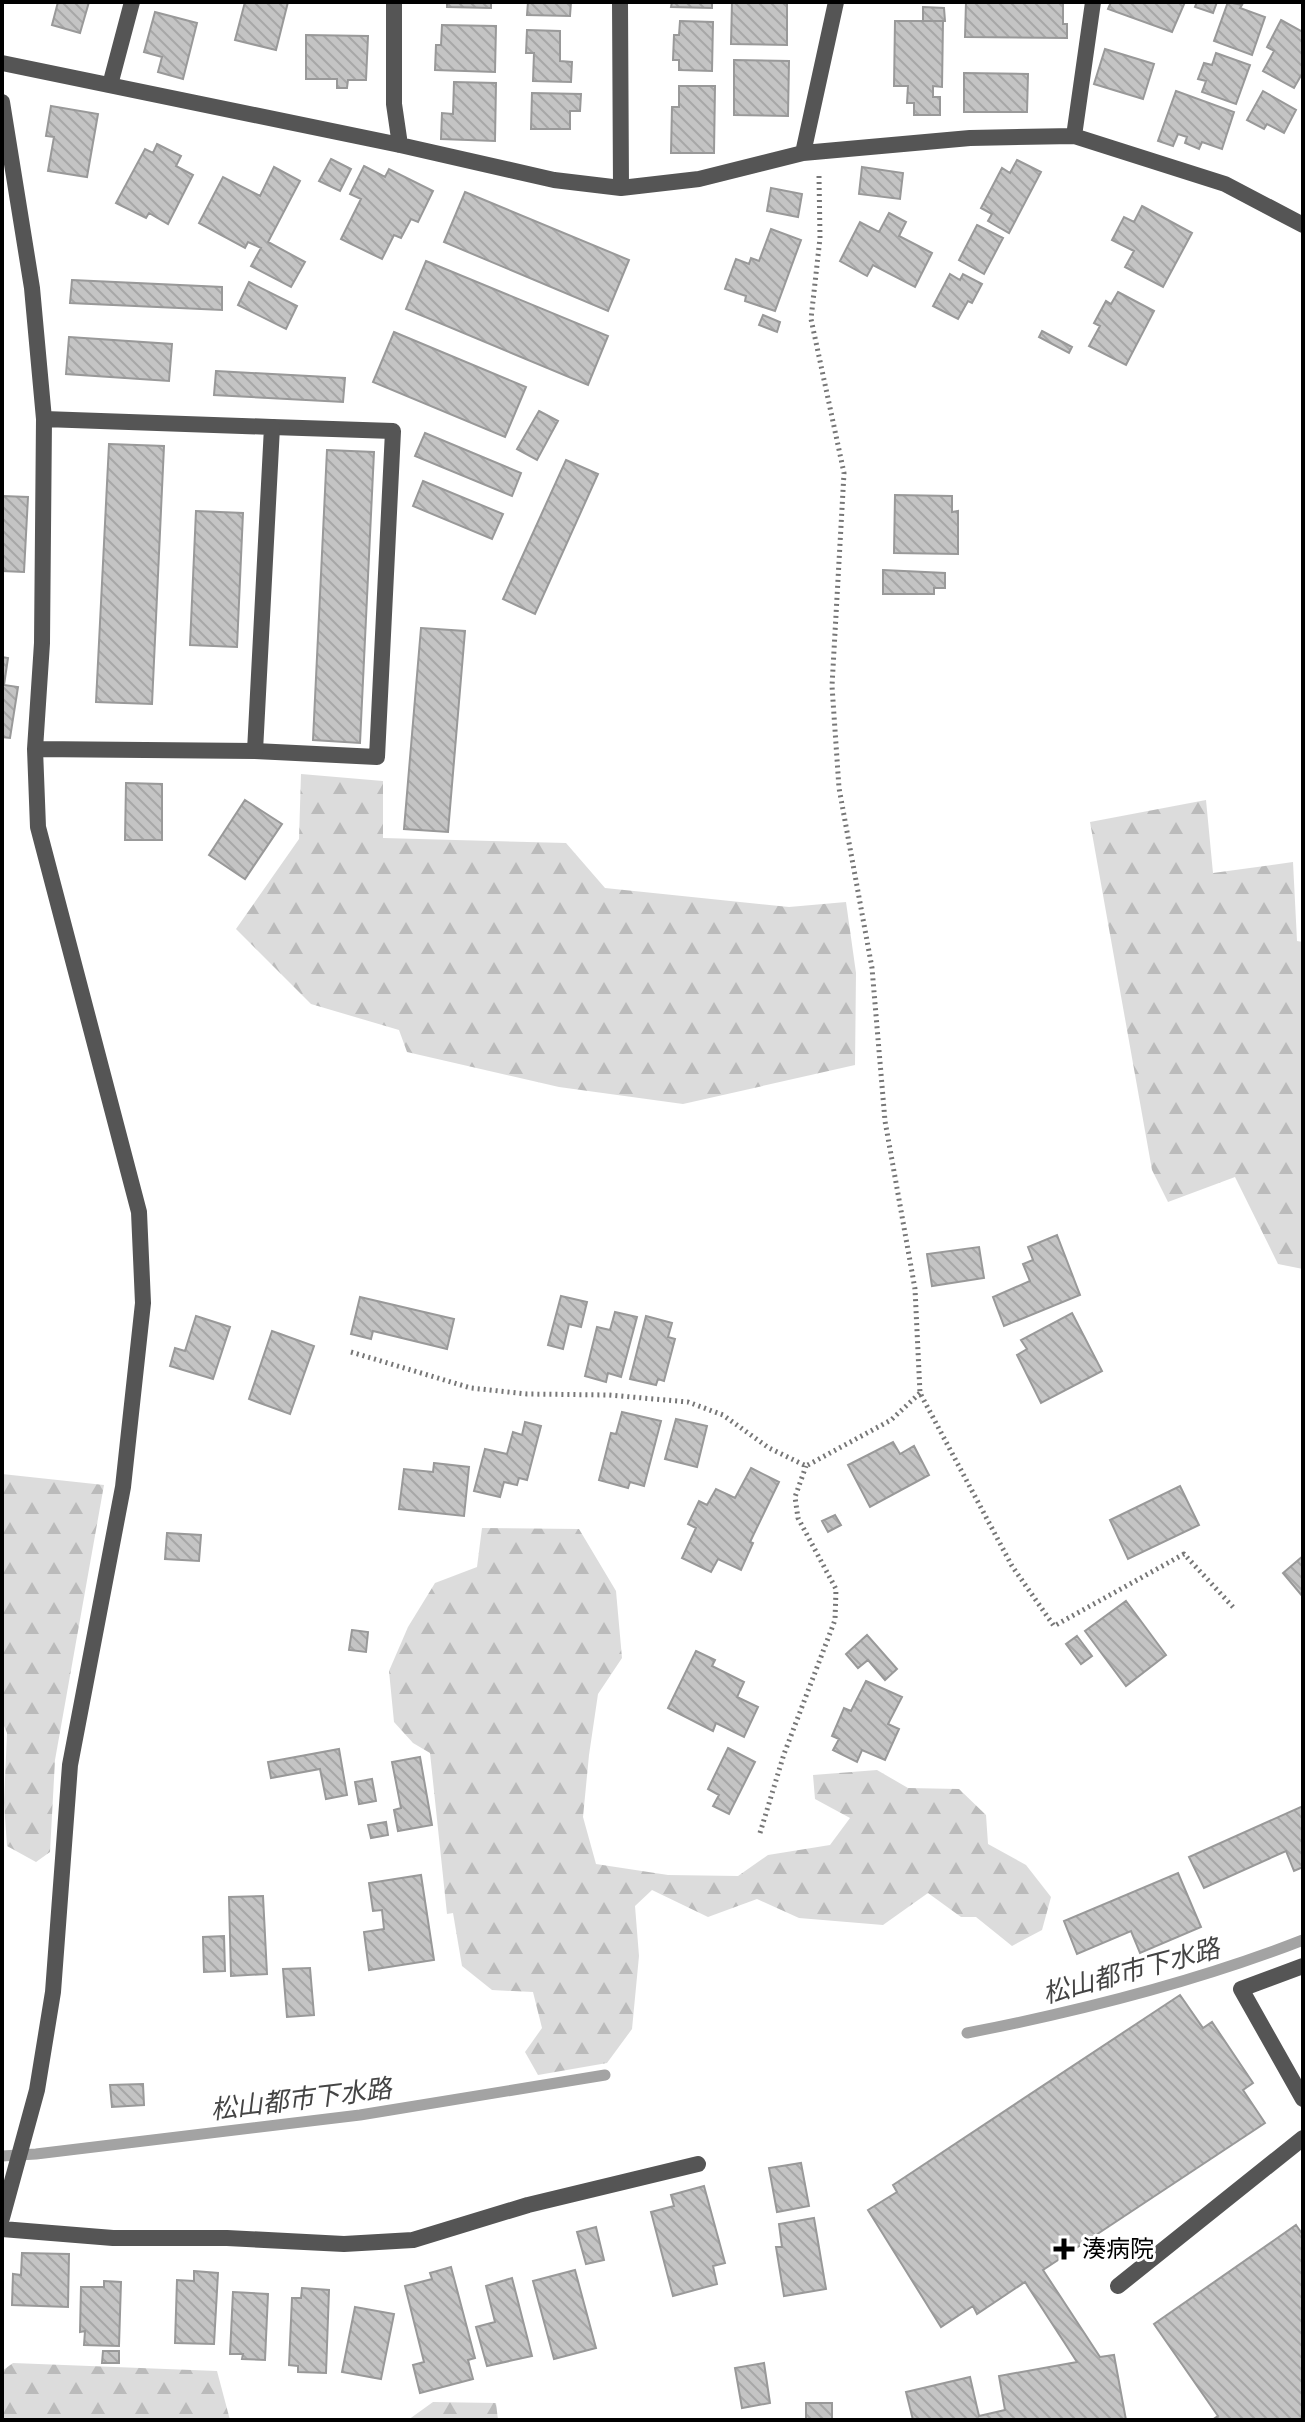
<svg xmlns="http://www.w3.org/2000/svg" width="1305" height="2422" font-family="Montserrat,'Noto Sans JP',sans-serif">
  <defs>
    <pattern id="forest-firs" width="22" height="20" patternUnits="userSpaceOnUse" patternTransform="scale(2)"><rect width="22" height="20" fill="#dcdcdc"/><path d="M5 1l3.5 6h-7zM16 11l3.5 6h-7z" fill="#bbb"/></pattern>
    <pattern id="building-back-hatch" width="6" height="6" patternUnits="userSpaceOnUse" patternTransform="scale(2)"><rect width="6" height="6" fill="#c4c4c4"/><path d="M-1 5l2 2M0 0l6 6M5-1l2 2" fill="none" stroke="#a7a7a7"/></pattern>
  </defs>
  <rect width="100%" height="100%" fill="#fff"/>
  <path fill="url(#forest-firs)" d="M301 774 383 781V838L566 843 605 888 789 907 846 902 856 973 855 1065 683 1104 559 1087 407 1052 399 1030 311 1004 236 929 299 839Z
    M1206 800 1213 873 1293 862 1297 941 1303 942V1269L1278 1264 1235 1177 1168 1202 1152 1170 1090 822Z
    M2 1474 104 1485 55 1760 50 1852 36 1862 7 1846 4 1803 7 1733 2 1721Z
    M482 1528 579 1529 616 1591 622 1658 598 1694 589 1755 583 1817 596 1864 668 1875 738 1876 768 1855 830 1845 850 1818 815 1799 813 1775 877 1770 908 1788 959 1789 986 1815 988 1844 1026 1865 1051 1897 1042 1930 1012 1946 976 1917H961L928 1893 883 1925 799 1918 757 1899 708 1917 652 1890 635 1906 639 1956 632 2029 607 2063 538 2075 525 2052 542 2028 533 1992 492 1990 462 1966 453 1913 447 1914 430 1753 413 1743 394 1722 389 1671 408 1627 435 1583 477 1567Z
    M13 2363 217 2371 230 2420H2V2371Z
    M433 2402 496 2403 498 2420H408Z"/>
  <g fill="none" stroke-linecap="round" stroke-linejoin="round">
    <path stroke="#a3a3a3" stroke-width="11" d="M967 2033C1080 2011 1195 1982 1303 1940
      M2 2156 36 2154 360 2115 605 2075"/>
  </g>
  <path fill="url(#building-back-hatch)" stroke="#999" stroke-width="2" d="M58 2H89L80 33 52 25Z
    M245 2H288L276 50 235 40Z
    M447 2H491V8L447 7Z
    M528 2H571L570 16 527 15Z
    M672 2H712V8L671 7Z
    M732 2H787V45L731 44Z
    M966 2H1063V24H1067V38L965 37Z
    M1111 2H1185L1172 32 1108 9Z
    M1197 2H1217L1213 13 1195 7Z
    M1228 2 1242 5 1240 8 1265 17 1252 55 1214 41Z
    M923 7 944 8 945 21H923Z
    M155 12 197 23 183 79 158 72 162 57 144 52Z
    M1281 20 1303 32V72L1294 88 1263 71 1274 51 1267 47Z
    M680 21 713 22 712 71 679 70V60H673L674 35H679Z
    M895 21H943L942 87 933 86V97H940V115H914V103H907L908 86H894Z
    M442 25 496 26 495 72 435 70 436 45H441Z
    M527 30 560 31V61L572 62 571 82 533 81 534 53H526Z
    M306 35 368 36 366 80H348L347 88H337V79H306Z
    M1105 49 1154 64 1143 99 1094 84Z
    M1216 53 1250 65 1236 104 1202 92 1206 81 1198 79 1204 63 1212 65Z
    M734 60 789 61 788 116 734 115Z
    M964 73 1028 74 1027 112H964Z
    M454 82 496 83 495 141 441 139 442 113 453 114Z
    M679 86H715L714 153H671L672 107H679Z
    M1176 91 1234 112 1222 149 1202 142 1199 149 1185 143 1187 137 1178 134 1173 146 1158 141Z
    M1263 91 1296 110 1284 133 1267 124 1264 129 1247 120Z
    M532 93 581 94 580 111H570V129H531Z
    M51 106 98 114 87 177 48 171 54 137 46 136Z
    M157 144 181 156 176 166 193 175 168 224 149 213 146 218 116 203 145 149 153 153Z
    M331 159 351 169 340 191 319 181Z
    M1017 160 1041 172 1009 233 988 221 992 214 981 208 1002 168 1010 173Z
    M364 166 385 177 389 169 433 191 418 222 411 219 401 238 394 235 382 259 341 239 361 199 350 194Z
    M274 167 300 181 268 242 305 262 291 287 251 266 261 248 248 242 245 248 199 223 223 177 260 196Z
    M862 167 903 173 900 199 859 194Z
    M771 188 802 194 798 217 767 211Z
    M465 192 629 260 608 311 444 242Z
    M1142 206 1192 233 1163 287 1125 267 1134 251 1112 240 1124 217 1134 222Z
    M889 213 906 222 899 236 932 253 915 287 873 265 867 276 840 261 860 222 879 232Z
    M977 225 1003 238 984 274 959 260Z
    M771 229 801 240 775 311 745 301 746 296 725 289 736 259 749 264 751 258 759 261Z
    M426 261 608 336 588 385 406 309Z
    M950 274 960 280 963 274 982 284 972 303 968 301 958 319 933 306Z
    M72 280 222 287V310L70 303Z
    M249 282 297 306 286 329 238 305Z
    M1118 292 1154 311 1126 365 1089 346 1100 326 1094 323 1106 301 1111 304Z
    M763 315 780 322 777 332 759 325Z
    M1042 331 1072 347 1069 353 1039 337Z
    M394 332 526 387 505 437 373 382Z
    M69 337 172 344 169 381 66 374Z
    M216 371 345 378 343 402 214 395Z
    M539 411 558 421 537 460 517 449Z
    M425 433 521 473 512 496 415 456Z
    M109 444 164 446 152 704 96 702Z
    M327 450 374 452 360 743 313 740Z
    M566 460 598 474 535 614 503 599Z
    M423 481 503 514 492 539 413 506Z
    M895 495 952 496V512L958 511V554L894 553Z
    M2 496 28 497 24 572 2 571Z
    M196 511 243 513 237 647 190 645Z
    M883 570 945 573V588H934V594H883Z
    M421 628 465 631 448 832 404 829Z
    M2 657 8 658 4 685 18 687 10 738 2 737Z
    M126 783 162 784V840H125Z
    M245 800 282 824 245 879 209 855Z
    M1057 1235 1080 1295 1004 1326 993 1297 1030 1281 1023 1264 1033 1260 1028 1247Z
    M979 1247 984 1278 932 1286 927 1254Z
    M561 1296 587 1302 581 1327 569 1324 563 1349 548 1345Z
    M360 1297 454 1319 447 1349 373 1331 371 1339 351 1334Z
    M615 1312 637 1317 621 1377 608 1373 606 1382 585 1376 597 1327 610 1330Z
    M1072 1313 1102 1371 1041 1403 1017 1355 1027 1349 1021 1340Z
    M196 1316 230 1327 213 1379 170 1366 175 1348 185 1351Z
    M646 1316 672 1323 668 1337 675 1339 664 1381 658 1379 656 1385 630 1379Z
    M272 1331 314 1346 290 1414 249 1399Z
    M622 1412 661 1421 644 1486 630 1482 628 1488 599 1480 611 1433 616 1434Z
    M676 1419 707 1426 697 1467 665 1459Z
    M525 1422 541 1426 527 1480 519 1478 517 1485 504 1482 500 1497 474 1491 485 1449 507 1454 513 1432 522 1435Z
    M893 1442 900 1454 914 1446 929 1475 870 1507 848 1465Z
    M434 1463 469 1467 464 1516 399 1509 404 1469 433 1472Z
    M751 1468 779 1482 750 1542 753 1543 741 1570 718 1559 711 1572 682 1558 696 1528 688 1524 699 1501 707 1505 716 1489 735 1498Z
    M1180 1486 1199 1525 1128 1559 1110 1520Z
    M835 1515 841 1525 828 1532 822 1521Z
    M167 1533 201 1535 199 1561 165 1559Z
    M1303 1556V1597L1283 1573Z
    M1126 1601 1166 1655 1126 1686 1085 1631Z
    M352 1630 368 1632 366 1652 349 1650Z
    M867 1635 897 1669 885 1680 868 1660 858 1668 846 1654Z
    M1077 1636 1092 1656 1081 1664 1066 1644Z
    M696 1651 715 1660 712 1666 744 1682 737 1697 758 1707 744 1737 716 1723 713 1731 668 1708Z
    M866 1681 902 1697 888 1724 899 1729 885 1760 862 1750 857 1762 833 1750 839 1739 832 1736 844 1708 851 1711Z
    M728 1748 755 1762 729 1814 713 1806 719 1795 708 1789Z
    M339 1749 347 1795 326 1799 320 1769 271 1778 268 1762Z
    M420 1757 432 1825 398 1831 394 1810 401 1808 392 1762Z
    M372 1779 376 1801 359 1804 355 1782Z
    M1303 1806V1867L1294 1871 1286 1851 1204 1888 1189 1857Z
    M386 1822 388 1835 371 1838 368 1825Z
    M1178 1873 1201 1927 1140 1953 1131 1931 1077 1954 1064 1921Z
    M421 1875 434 1960 369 1970 364 1932 384 1929 382 1910 373 1911 369 1883Z
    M263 1896 267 1974 231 1976 229 1897Z
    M224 1936 225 1971 204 1972 203 1937Z
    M310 1968 314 2015 287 2017 283 1969Z
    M1180 1995 1203 2028 1212 2022 1253 2083 1243 2090 1265 2123 1043 2270 1100 2357 1114 2355 1126 2420H913L906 2392 970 2377 979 2416 1005 2410 999 2376 1077 2362 1025 2282 977 2314 973 2306 941 2327 868 2210 897 2192 893 2185Z
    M143 2084 144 2105 112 2107 110 2085Z
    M801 2163 809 2206 777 2212 769 2168Z
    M704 2186 725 2263 713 2266 717 2284 673 2296 651 2212 674 2206 671 2195Z
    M814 2218 826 2289 784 2296 776 2247H782L779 2224Z
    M1296 2225 1303 2235V2420H1212L1218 2416 1154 2324Z
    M596 2227 604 2260 586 2264 577 2232Z
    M22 2253 69 2254 68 2307 12 2305 13 2274 21 2275Z
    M451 2267 475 2358 468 2360 473 2379 420 2393 413 2365 424 2362 405 2286 432 2279 430 2273Z
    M575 2270 596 2348 554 2359 533 2281Z
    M194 2271 218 2273 214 2344 175 2343 177 2280 194 2281Z
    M512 2278 532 2356 487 2366 476 2327 495 2322 486 2286Z
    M104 2281 121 2282 119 2346 84 2345 85 2331 80 2332 81 2287H104Z
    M302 2288 329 2290 326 2373 298 2372V2366L289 2365 292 2298H301Z
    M233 2292 268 2294 265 2360 242 2359 243 2354H230Z
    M355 2307 394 2314 381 2379 342 2372Z
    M103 2351H119V2363H102Z
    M764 2363 770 2403 742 2408 735 2368Z
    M806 2403H832V2420H806Z"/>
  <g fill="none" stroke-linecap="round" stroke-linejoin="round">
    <path stroke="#777" stroke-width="5" stroke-dasharray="2 4" stroke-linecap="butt" d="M819 176 820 238 811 319 844 473 832 686 839 788 872 968 885 1121 915 1289 920 1393 1012 1566 1054 1626 1184 1554 1233 1607
      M351 1352 471 1388 527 1394 609 1395 688 1402 723 1415 769 1448 806 1466 891 1420 920 1393
      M760 1833 784 1754 835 1620 836 1589 798 1518 795 1497 806 1466"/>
    <path stroke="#555" stroke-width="16" d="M255 751 377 757 393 431 272 427
      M1303 1966 1241 1989 1303 2099
      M1118 2286 1303 2138"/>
    <path stroke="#555" stroke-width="16" d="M394 2V104L400 145
      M620 2 621 188
      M2 63 400 145 554 180 621 188 699 179 803 153 970 138 1074 136 1225 184 1303 225
      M110 85 132 2
      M2 102 32 288 44 419 42 643 35 749 38 827 139 1212 143 1303 123 1487 70 1765 53 1992 37 2090 2 2218
      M1074 136 1093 2
      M803 153 836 2
      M35 749 255 751 272 427 44 419
      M2 2229 113 2238H227L344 2244 413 2240 528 2205 698 2164"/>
  </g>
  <path fill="#000" stroke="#fff" stroke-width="3" d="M1060 2237h8v8h8v8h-8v8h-8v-8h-8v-8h8z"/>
  <g text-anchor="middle" stroke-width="6" stroke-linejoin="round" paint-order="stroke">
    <g font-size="24" fill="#000" stroke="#fff" text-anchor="start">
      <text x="1082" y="2257">湊病院</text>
    </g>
    <g font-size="26" font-style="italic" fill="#444" stroke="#fff">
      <text transform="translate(1131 1971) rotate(-15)" y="9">松山都市下水路</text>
      <text transform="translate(301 2099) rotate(-7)" y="9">松山都市下水路</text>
    </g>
  </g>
  <rect width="1305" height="2422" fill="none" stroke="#000000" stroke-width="8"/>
</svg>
